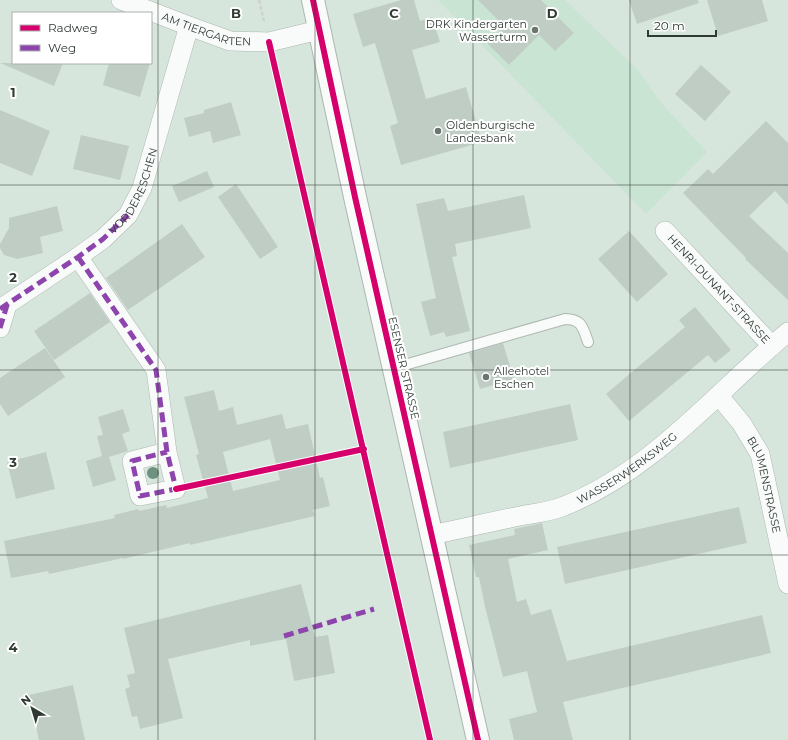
<svg xmlns="http://www.w3.org/2000/svg" width="788" height="740" font-family="Montserrat,sans-serif">
  <rect width="100%" height="100%" fill="#d7e6dc"/>
  <path fill="#cae4d3" d="M438 0H565L637 69 663 105 707 152 646 214Z"/>
  <path fill="#c0cdc5" fill-rule="evenodd" d="M401 0H414L420 21 432 17 440 42 412 50 426 99 466 87 482 142 401 165 390 126 398 123 375 43 363 47 353 14Z
    M478 0H541L574 33 555 51 539 35 509 65 487 43 504 26Z
    M629 0H698L699 3 637 24Z
    M707 0H762L768 21 718 36Z
    M0 63H63L54 86Z
    M109 63H150L140 97 103 85Z
    M701 65 731 92 705 121 675 94Z
    M231 102 241 135 213 143 210 131 189 137 184 118 204 113V110Z
    M0 110 50 131 32 176 0 163Z
    M766 121 788 143V205L775 191 749 216 788 253V300L745 259 746 258 683 193 708 169 713 174Z
    M81 135 129 146 120 180 73 169Z
    M207 171 214 187 179 202 172 186Z
    M236 184 278 247 260 259 218 197Z
    M524 195 531 228 455 244 457 256 452 257 470 331 446 337 444 332 430 336 421 302 436 298 416 204 444 198 448 211Z
    M57 206 63 231 40 237 43 253 17 259 4 255 0 248V244L9 228V218Z
    M182 224 205 257 128 310 106 278Z
    M629 231 668 274 637 302 598 259Z
    M90 293 110 322 54 360 34 331Z
    M695 307 731 350 715 363 708 355 629 421 606 394 685 327 679 320Z
    M503 343 514 379 480 389 469 353Z
    M45 348 65 377 8 416 0 404V378Z
    M214 390 219 411 233 407 237 425 282 414 286 429 308 424 320 478 323 477 330 506 313 510 315 516 190 545V543L123 559V558L49 574 48 571 11 578 4 541 115 518 114 515 138 509 139 511 166 505 167 508 208 498 196 455 199 454 184 397ZM270 439 280 480 233 491 223 452Z
    M570 404 578 440 450 468 443 432Z
    M123 409 130 431 122 434 128 451 109 457 116 480 93 487 86 461 102 456 97 436 103 435 98 417Z
    M46 452 55 489 16 499 7 462Z
    M739 507 747 543 565 584 557 547Z
    M542 523 548 550 508 559 517 602 526 599 531 615 551 609 567 661 762 615 771 653 563 702 573 740H514L509 719 537 712 527 671 503 677 485 607 479 577H476L469 545 515 535 514 529Z
    M301 584 315 637 328 635 335 673 294 681 286 639 250 646V640L168 659 183 718 140 729 137 716 132 717 125 689 130 687 127 675 135 673 124 628Z
    M73 685 85 740H39L29 695Z"/>
  <g fill="none" stroke-linecap="round" stroke-linejoin="round">
    <defs>
      <path id="lane" d="M394 368 565 319C582 319 583 328 588 342"/>
      <g id="street">
        <path id="s1" d="M121 0 189 26 230 41 269 42 319 30"/>
        <path id="s2" d="M665 231 772 346"/>
        <path d="M78 257 156 370 167 452 176 489 140 496 132 461 167 452"/>
        <path id="s3" d="M0 309 78 257 103 239 128 215 142 188 189 26"/>
        <path d="M0 328 7 305"/>
        <path id="s4" d="M719 396 742 424 760 454 788 584"/>
        <path id="s5" d="M431 535C460 529 490 522 520 516 534 513 551 512 564 506 653 471 716 392 788 332"/>
      </g>
      <path id="primary" d="M313 0 355 197 478 740"/>
    </defs>
    <use href="#lane" stroke="#abb7af" stroke-width="12"/>
    <use href="#street" stroke="#abb7af" stroke-width="20"/>
    <use href="#primary" stroke="#abb7af" stroke-width="24"/>
    <path stroke="#ced2cf" stroke-width="2.5" stroke-dasharray="4 2" stroke-linecap="butt" d="M259 0 264 21
      M274 63 430 740"/>
    <use href="#lane" stroke="#f9fbfa" stroke-width="10"/>
    <use href="#street" stroke="#f9fbfa" stroke-width="19"/>
    <use href="#primary" stroke="#f9fbfa" stroke-width="22"/>
    <path stroke="#8e44ad" stroke-width="5" stroke-dasharray="10 5" stroke-linecap="butt" d="M78 257 156 370 167 452 176 489 140 496 132 461 167 452
      M0 309 78 257 103 239 128 215
      M0 328 7 305
      M284 636 374 609"/>
    <defs>
      <path id="cycleway" d="M313 0 355 197 478 740
        M269 42 430 740
        M176 489 364 449"/>
    </defs>
    <use href="#cycleway" stroke="#fff" stroke-width="8"/>
    <use href="#cycleway" stroke="#d6006c" stroke-width="6"/>
  </g>
  <circle fill="#6e927f" cx="153" cy="473" r="6"/>
  <path fill="none" stroke="#2f3a33" stroke-width="1" stroke-opacity="0.55" d="M158 0V740M315 0V740M473 0V740M630 0V740M0 185H788M0 370H788M0 555H788"/>
  <g fill="#6a766e" stroke="#fff" stroke-width="1.5">
    <circle cx="535" cy="30" r="4"/>
    <circle cx="438" cy="131" r="4"/>
    <circle cx="486" cy="377" r="4"/>
  </g>
  <g text-anchor="middle" stroke-width="4" stroke-linejoin="round" paint-order="stroke">
    <g font-size="11" fill="#2f3a33" stroke="#fff" text-anchor="start">
      <text x="527" y="28" text-anchor="end">DRK Kindergarten<tspan x="527" dy="13">Wasserturm</tspan></text>
      <text x="446" y="129">Oldenburgische<tspan x="446" dy="13">Landesbank</tspan></text>
      <text x="494" y="375">Alleehotel<tspan x="494" dy="13">Eschen</tspan></text>
    </g>
    <g font-size="11" fill="#2f3a33" stroke="#fff">
      <text dy="4" stroke="none"><textPath href="#s1" startOffset="91">AM TIERGARTEN</textPath></text>
      <text dy="4" stroke="none"><textPath href="#s3" startOffset="183">VORDERESCHEN</textPath></text>
      <text dy="4" stroke="none"><textPath href="#s2" startOffset="79">HENRI-DUNANT-STRASSE</textPath></text>
      <text transform="translate(404 368) rotate(77)" y="4">ESENSER STRASSE</text>
      <text dy="4" stroke="none"><textPath href="#s5" startOffset="210">WASSERWERKSWEG</textPath></text>
      <text dy="4" stroke="none"><textPath href="#s4" startOffset="102">BLUMENSTRASSE</textPath></text>
    </g>
  </g>
  <g font-size="13" text-anchor="middle" font-weight="bold" fill="#2f3a33" stroke="#fff" stroke-width="4" stroke-linejoin="round" paint-order="stroke">
    <text x="236" y="18">B</text>
    <text x="394" y="18">C</text>
    <text x="552" y="18">D</text>
    <text x="13" y="97">1</text>
    <text x="13" y="282">2</text>
    <text x="13" y="467">3</text>
    <text x="13" y="652">4</text>
  </g>
  <rect x="12" y="12" width="140" height="52" fill="#ffffff" stroke="#acb0ad"/>
  <rect x="20" y="25" width="20" height="6" fill="#d6006c" stroke="#acb0ad"/>
  <text x="48" y="32" font-size="12" fill="#2f3a33">Radweg</text>
  <rect x="20" y="45" width="20" height="6" fill="#8e44ad" stroke="#acb0ad"/>
  <text x="48" y="52" font-size="12" fill="#2f3a33">Weg</text>
  <g transform="translate(32 708) rotate(322)" stroke="#ffffff" stroke-width="3" paint-order="stroke">
  <path d="M0-3L7 15L0 10L-7 15Z" fill="#2f3a33"/>
  <text y="-6" font-size="11" font-weight="bold" text-anchor="middle" fill="#2f3a33">N</text>
  </g>
  <path d="M648 30v6h68v-6" fill="none" stroke="#2f3a33" stroke-width="2"/>
  <text x="654" y="30" font-size="12" fill="#2f3a33" stroke="#ffffff" stroke-width="3" paint-order="stroke">20 m</text>
</svg>
